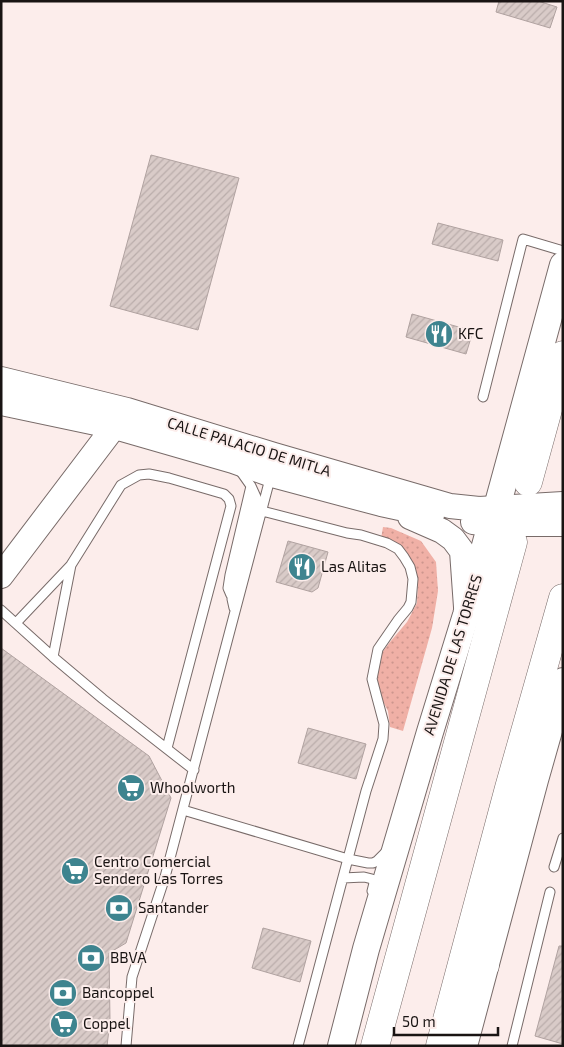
<svg xmlns="http://www.w3.org/2000/svg" width="564" height="1047" font-family="'Exo 2',sans-serif">
  <defs>
    <pattern id="grass-dots" width="8" height="8" patternUnits="userSpaceOnUse" patternTransform="scale(1.25)"><rect width="8" height="8" fill="#f0b0a6"/><path d="M2 2h.1M6 6h.1" fill="none" stroke="#cd968e" stroke-width="1.8" stroke-linecap="round"/></pattern>
    <pattern id="building-hatch" width="6" height="6" patternUnits="userSpaceOnUse" patternTransform="scale(1.25)"><rect width="6" height="6" fill="#d9cbc8"/><path d="M-1 1l2-2M0 6l6-6M5 7l2-2" fill="none" stroke="#baadab"/></pattern>
  </defs>
  <rect width="100%" height="100%" fill="#fcedeb"/>
  <path fill="url(#grass-dots)" d="M383 527 391 528 421 541 436 562 438 591 432 628 403 731 390 727 388 711 377 690 378 658 390 642 407 622 417 603 418 580 409 559 381 539Z"/>
  <path fill="url(#building-hatch)" stroke="#b0a2a0" d="M499 1H538L557 7 550 28 496 12Z
    M151 155 239 178 198 330 110 306Z
    M438 223 503 240 498 261 432 244Z
    M412 314 473 331 466 354 406 337Z
    M288 541 328 552 318 588 312 592 276 582Z
    M1 648 149 756 171 798 126 943 109 953 110 1021 107 1046H1Z
    M308 728 366 744 356 779 298 763Z
    M263 928 311 941 300 982 252 968Z
    M559 946H563V1044L535 1036Z"/>
  <g fill="none" stroke-linecap="round" stroke-linejoin="round">
    <defs>
      <path id="lane" d="M483 397 523 239 563 251
        M262 511 347 533 361 535 387 543 398 549 404 557 410 567 413 579 411 602 408 608 398 620 378 649 372 679 384 724 383 739 366 791 298 1046
        M231 595 228 588 230 575 251 486
        M234 608 232 599 256 497 251 486 239 469
        M1 610 53 657 103 699 194 770
        M16 623 71 565
        M53 657 71 565 121 485 139 475 149 474 169 478 224 494 229 499 231 506 167 748
        M183 810 348 859 368 863H373L377 861 386 852
        M554 867 563 838
        M343 878 364 877 372 879 374 883 372 891
        M126 1046 132 977 165 877 271 475
        M512 1046 550 892"/>
      <path id="secondary" d="M1 379 127 410 274 455 450 506 479 509 563 504
        M1 403 115 427 233 461 272 475 381 504 432 515
        M410 517 442 531 453 539 462 551 466 607
        M473 522 491 524H563
        M1 576 123 415"/>
      <path id="primary" d="M341 1046 366 949 430 732 466 615 491 524 497 507 563 265
        M464 1046 535 780 563 681"/>
      <path id="highway" d="M528 482 563 355
        M456 1003 485 965
        M375 1046 513 542
        M440 1046 509 788 563 598"/>
    </defs>
    <use href="#lane" stroke="#786b69" stroke-width="11"/>
    <use href="#secondary" stroke="#786b69" stroke-width="26"/>
    <use href="#primary" stroke="#786b69" stroke-width="28"/>
    <use href="#highway" stroke="#786b69" stroke-width="29"/>
    <use href="#lane" stroke="#fff" stroke-width="9"/>
    <use href="#secondary" stroke="#fff" stroke-width="24"/>
    <use href="#primary" stroke="#fff" stroke-width="26"/>
    <use href="#highway" stroke="#fff" stroke-width="28"/>
  </g>
  <defs>
    <symbol id="restaurant-disc" viewBox="-11 -11 22 22"><circle r="9.5" fill="#3e848f" stroke="#fcedeb"/><path d="M-5-6h1v4h1v-4h1v4h1v-4h1v5L-1.5 .5V6h-2V.5L-5-1ZM5-6V6H3V1.5H1.5Q1.5-4 5-6Z" fill="#fff"/></symbol>
    <symbol id="supermarket-disc" viewBox="-11 -11 22 22"><circle r="9.5" fill="#3e848f" stroke="#fcedeb"/><path d="M-6-5.5h2.5l.6 2H6L4.5 2H-2.5L-4.4-4H-6ZM-1.5 3.2a1.3 1.3 0 1 0 .1 0ZM3 3.2a1.3 1.3 0 1 0 .1 0Z" fill="#fff"/></symbol>
    <symbol id="bank-disc" viewBox="-11 -11 22 22"><circle r="9.5" fill="#3e848f" stroke="#fcedeb"/><path d="M-6-4H6V4H-6ZM0-2.3a2.3 2.3 0 1 0 0 4.6a2.3 2.3 0 1 0 0-4.6Z" fill="#fff"/></symbol>
  </defs>
  <g fill-rule="evenodd">
    <use href="#restaurant-disc" x="423" y="318" width="32" height="32"/>
    <use href="#restaurant-disc" x="286" y="551" width="32" height="32"/>
    <use href="#supermarket-disc" x="115" y="772" width="32" height="32"/>
    <use href="#supermarket-disc" x="59" y="855" width="32" height="32"/>
    <use href="#bank-disc" x="103" y="892" width="32" height="32"/>
    <use href="#bank-disc" x="75" y="942" width="32" height="32"/>
    <use href="#bank-disc" x="47" y="977" width="32" height="32"/>
    <use href="#supermarket-disc" x="48" y="1008" width="32" height="32"/>
  </g>
  <g text-anchor="middle" stroke-width="4" stroke-linejoin="round" paint-order="stroke">
    <g font-size="15" fill="#191413" stroke="#fcedeb" text-anchor="start">
      <text x="458" y="339">KFC</text>
      <text x="321" y="572">Las Alitas</text>
      <text x="150" y="793">Whoolworth</text>
      <text x="94" y="867">Centro Comercial<tspan x="94" dy="17">Sendero Las Torres</tspan></text>
      <text x="138" y="913">Santander</text>
      <text x="110" y="963">BBVA</text>
      <text x="82" y="998">Bancoppel</text>
      <text x="83" y="1029">Coppel</text>
    </g>
    <g font-size="15" fill="#191413" stroke="#fcedeb">
      <text transform="translate(249 447) rotate(17)" y="5">CALLE PALACIO DE MITLA</text>
      <text transform="translate(453 655) rotate(-73)" y="5">AVENIDA DE LAS TORRES</text>
    </g>
  </g>
  <rect width="564" height="1047" fill="none" stroke="#191413" stroke-width="5"/>
  <path d="M394 1027v8h104v-8" fill="none" stroke="#191413" stroke-width="2.5"/>
  <text x="402" y="1027" font-size="15" fill="#191413" stroke="#fcedeb" stroke-width="4" paint-order="stroke">50 m</text>
</svg>
